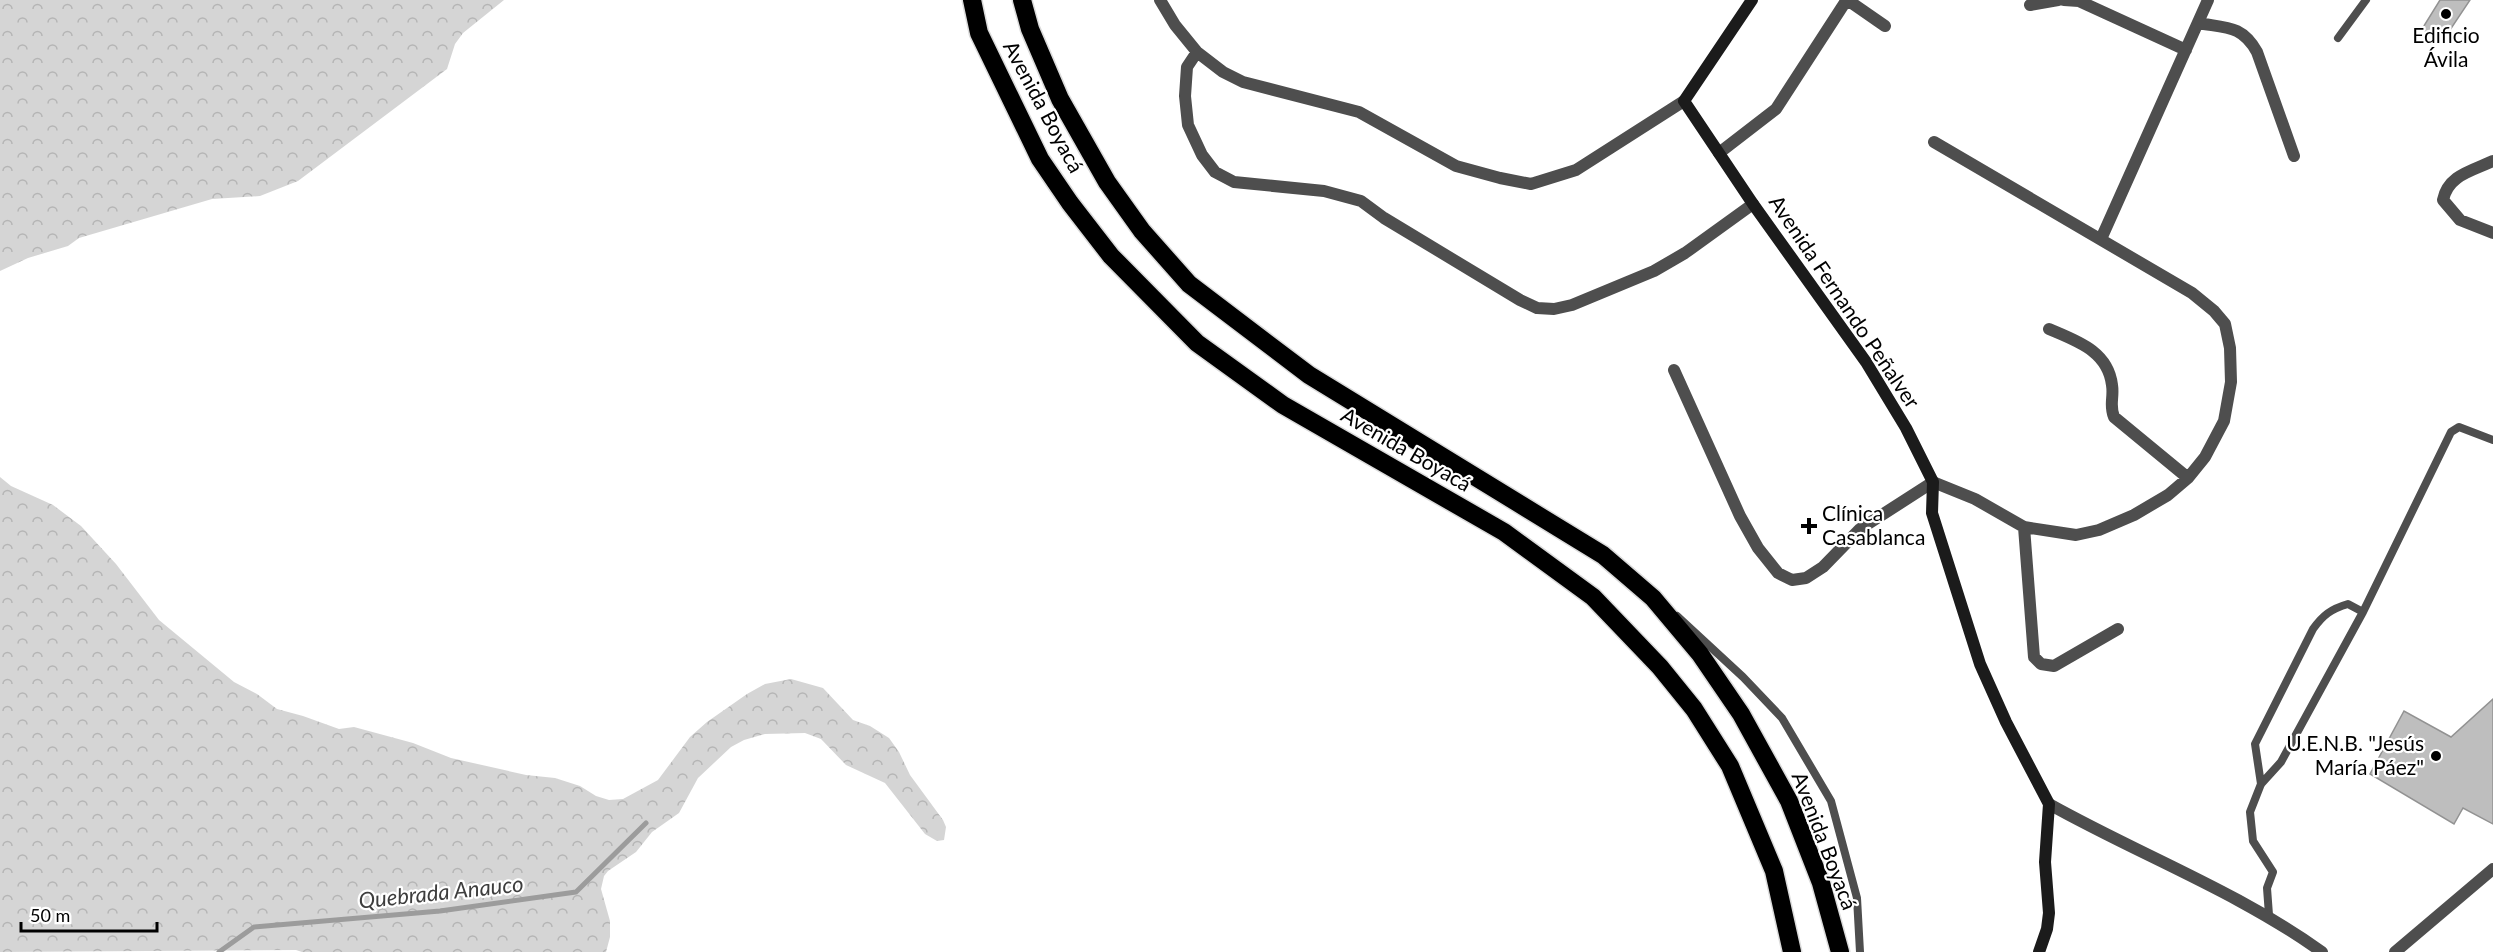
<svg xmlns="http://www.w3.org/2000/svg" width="2493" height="952" font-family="Lato,sans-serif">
  <defs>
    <pattern id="forest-crowns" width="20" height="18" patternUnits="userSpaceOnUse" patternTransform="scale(1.5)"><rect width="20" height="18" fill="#d5d5d5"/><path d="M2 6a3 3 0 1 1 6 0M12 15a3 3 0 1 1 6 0" fill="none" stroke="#b5b5b5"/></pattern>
  </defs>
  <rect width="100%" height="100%" fill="#fff"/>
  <path fill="url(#forest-crowns)" d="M0 0H504L463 33 455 44 447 69 298 181 260 196 212 199 79 238 68 246 28 258 0 271Z
    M0 477 11 486 53 505 81 526 116 564 159 620 234 682 257 694 277 709 303 716 339 729 354 727 413 743 451 758 526 775 555 778 580 786 596 796 609 800 623 799 658 780 690 737 707 722 747 694 765 684 791 679 823 688 853 720 870 726 889 738 899 752 910 775 943 820 946 827 944 840 937 841 925 834 885 783 846 765 821 739 805 733 765 734 744 740 731 747 698 778 679 813 652 832 636 852 608 871 604 876 601 889 610 921V937L606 952H302L296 950 0 952Z"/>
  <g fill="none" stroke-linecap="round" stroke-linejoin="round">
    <path stroke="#9c9c9c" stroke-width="5" d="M219 952 254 927 440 911 576 892 646 823"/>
  </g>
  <path fill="#bebebe" stroke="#929292" stroke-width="1.5" d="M2440 0H2470L2442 42 2422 29Z
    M2493 699V824L2463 808 2454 824 2370 774 2404 711 2451 737Z"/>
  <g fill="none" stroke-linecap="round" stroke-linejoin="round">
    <defs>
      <path id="highway" d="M972 0 979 33 1040 159 1070 203 1111 256 1197 343 1283 405 1504 532 1593 597 1660 667 1694 709 1730 766 1774 871 1792 952
        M1022 0 1030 29 1060 99 1107 182 1142 231 1189 284 1309 375 1603 555 1653 598 1700 654 1741 714 1789 801 1821 883 1840 952"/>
    </defs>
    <use href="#highway" stroke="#dbdbdb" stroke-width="21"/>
    <path stroke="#4e4e4e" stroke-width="8" d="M2338 38 2366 0
      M1677 616 1743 677 1782 718 1831 801 1857 898 1860 952
      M2261 784 2255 744 2313 629C2323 615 2331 609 2348 604L2363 612
      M2269 915 2267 888 2273 872 2253 841 2250 812 2261 784 2281 762 2363 612 2451 432 2459 427 2493 440"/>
    <path stroke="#4e4e4e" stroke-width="12" d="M1160 0 1175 25 1197 52 1223 72 1243 82 1359 112 1456 166 1500 178 1531 184 1576 170 1684 101
      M2064 0 2079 1 2186 50
      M2030 5 2058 0
      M2198 23C2226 28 2242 25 2257 52L2294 156
      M1197 52 1187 67 1185 96 1188 125 1202 155 1215 172 1234 182 1324 191 1361 201 1384 218 1520 300 1537 308 1554 309 1572 305 1654 271 1685 253 1753 204
      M1719 153 1776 109 1844 4 1849 1 1885 26
      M2493 161C2472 171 2448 175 2443 200L2460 220 2493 233
      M2101 239 2208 0
      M2049 329C2077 341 2108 351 2112 385 2114 398 2109 405 2114 417L2188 478
      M1674 370 1740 516 1758 548 1778 573 1792 580 1806 578 1823 567 1860 529 1933 482 1975 499 2024 527 2076 535 2099 530 2134 515 2168 495 2188 478 2205 457 2224 421 2231 382 2230 348 2225 324 2214 311 2192 293 1934 142
      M2024 527 2034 657 2041 664 2054 666 2118 629
      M2049 804C2140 855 2237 891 2322 952
      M2395 952 2493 869"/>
    <path stroke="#1b1b1b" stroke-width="12" d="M1752 0 1684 101 1753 204 1866 362 1906 428 1933 482 1932 513 1980 664 2006 722 2049 804 2045 862 2049 913 2047 929 2039 952"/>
    <use href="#highway" stroke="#000" stroke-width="18"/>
  </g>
  <g fill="#000" stroke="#fff" stroke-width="2">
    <circle cx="2446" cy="14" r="6"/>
    <path d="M1806 517h6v6h6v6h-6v6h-6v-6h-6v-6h6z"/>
    <circle cx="2436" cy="756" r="6"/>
  </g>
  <g text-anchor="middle" stroke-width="4.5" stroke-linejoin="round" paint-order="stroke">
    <g font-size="21" fill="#000" stroke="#fff">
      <text x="2446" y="43">Edificio<tspan x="2446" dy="24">Ávila</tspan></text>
      <text x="1822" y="521" text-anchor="start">Clínica<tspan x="1822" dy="24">Casablanca</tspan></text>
      <text x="2424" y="751" text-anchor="end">U.E.N.B. "Jesús<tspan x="2424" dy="24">María Páez"</tspan></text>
    </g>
    <g font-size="21" fill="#000" stroke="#fff">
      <text transform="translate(1043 107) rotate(62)" y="7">Avenida Boyacá</text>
      <text transform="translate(1844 302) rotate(56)" y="7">Avenida Fernando Peñalver</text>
      <text transform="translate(1406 450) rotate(30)" y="7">Avenida Boyacá</text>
      <text transform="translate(1824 841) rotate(69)" y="7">Avenida Boyacá</text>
    </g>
    <g font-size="22" font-style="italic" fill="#3d3d3d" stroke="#fff">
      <text transform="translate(441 892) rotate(-6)" y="8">Quebrada Anauco</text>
    </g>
  </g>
  <path d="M21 922v9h136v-9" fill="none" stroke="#000000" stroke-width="3"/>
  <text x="30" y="922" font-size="18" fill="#000000" stroke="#ffffff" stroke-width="4.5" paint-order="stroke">50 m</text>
</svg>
